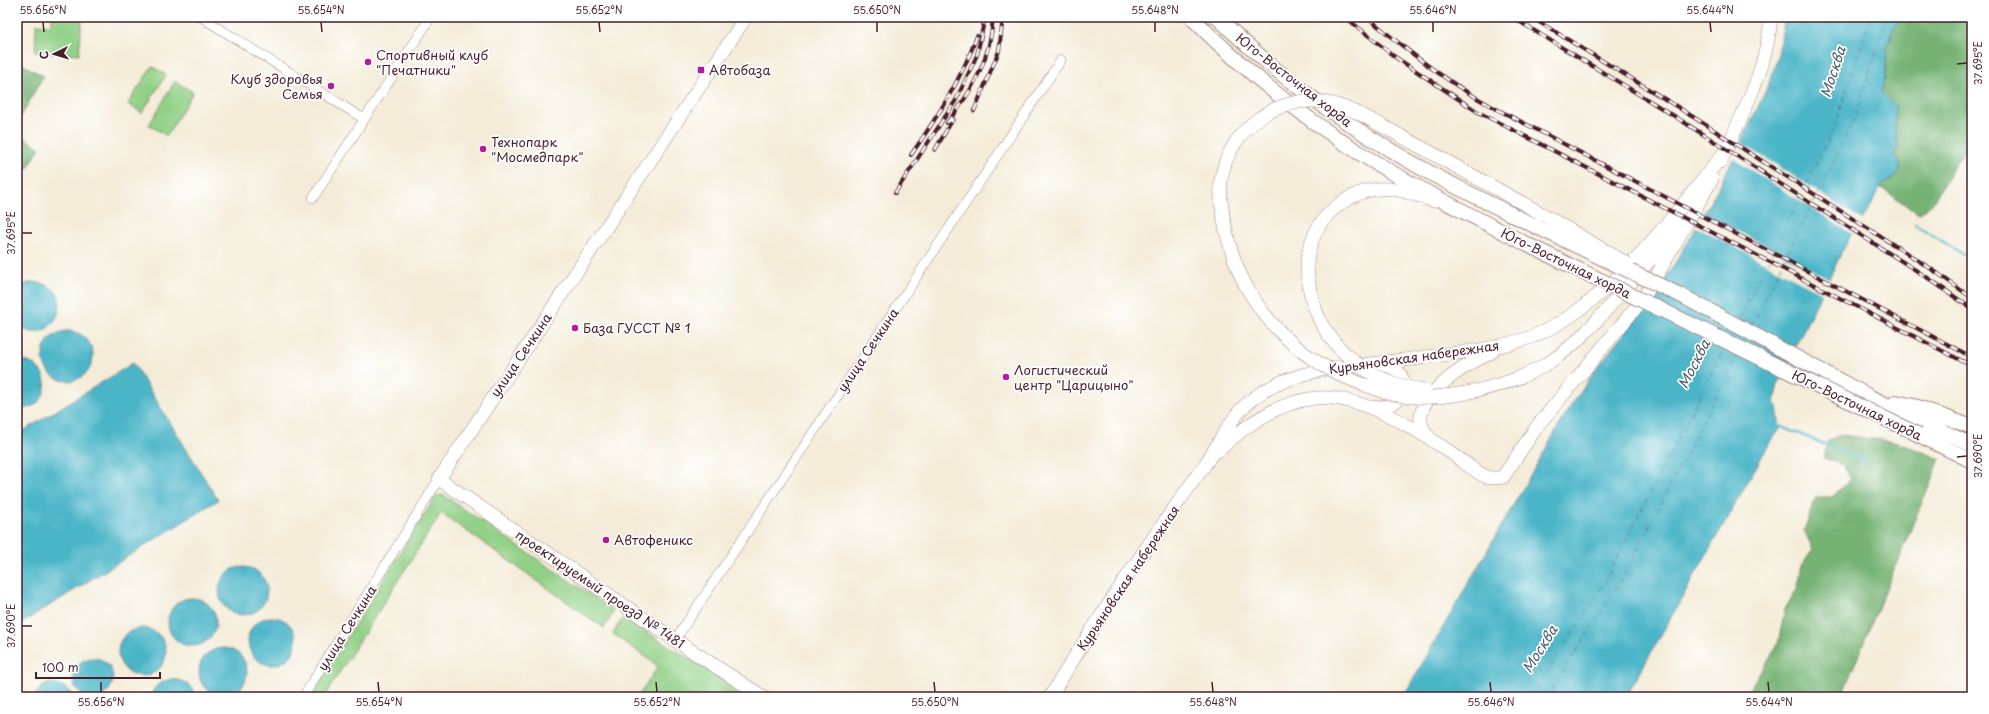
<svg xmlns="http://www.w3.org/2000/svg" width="1989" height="714" font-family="'Playpen Sans',sans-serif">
  <rect width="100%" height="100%" fill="#fff"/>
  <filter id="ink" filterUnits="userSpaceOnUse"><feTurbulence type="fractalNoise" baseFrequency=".025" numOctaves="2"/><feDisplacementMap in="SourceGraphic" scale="8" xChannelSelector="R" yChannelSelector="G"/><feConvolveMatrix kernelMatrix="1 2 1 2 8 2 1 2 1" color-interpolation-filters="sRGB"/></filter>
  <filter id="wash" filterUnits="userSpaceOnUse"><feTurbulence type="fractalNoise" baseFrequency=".012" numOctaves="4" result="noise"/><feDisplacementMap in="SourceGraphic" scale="16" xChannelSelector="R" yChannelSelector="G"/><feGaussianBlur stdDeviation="0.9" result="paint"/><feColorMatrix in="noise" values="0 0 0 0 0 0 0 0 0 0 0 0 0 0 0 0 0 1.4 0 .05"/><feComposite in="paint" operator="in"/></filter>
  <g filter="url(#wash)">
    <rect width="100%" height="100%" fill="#f4ecd8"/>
    <path fill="#91d086" stroke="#6e7858" d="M52 17H82L79 54 35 52 36 24 51 25Z
      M152 66 166 75 142 113 128 104Z
      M175 81 193 92 167 136 149 125Z
      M443 495 614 611 604 628 441 513 324 697H310L436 496Z
      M623 617 749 697H638L658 666 613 634Z"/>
    <path fill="#74b273" stroke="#5f684f" d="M1903 17H1972V120L1968 127V147L1957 160 1932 204 1919 214 1880 187 1894 178V156L1898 146 1895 128V106L1881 92 1885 78 1887 48 1893 29Z
      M17 61 43 76 17 124Z
      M17 133 40 148 22 178 17 174Z
      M1842 435 1898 442 1940 459 1841 697H1745L1778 644 1785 609 1797 589 1800 569 1813 549 1804 530 1816 497H1832L1851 479 1843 465 1824 458 1828 440Z"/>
    <path fill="#4bb5c8" stroke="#4a6a7a" d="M1785 17H1903L1893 29 1887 48 1885 78 1881 92 1895 106V128L1898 147 1894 156 1901 167 1894 178 1880 187 1869 210 1850 236 1792 353 1778 384 1774 403 1777 406 1780 429 1773 437 1626 697H1403L1568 410 1598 366 1654 297 1691 237 1723 179 1768 86 1777 59Z
      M32 282C88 286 47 357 17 323V290L23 285Z
      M43 356a25 25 0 1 1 50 0a25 25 0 1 1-50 0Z
      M17 360C56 361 53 412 17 409Z
      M133 363 218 500 17 626V435Z
      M219 591a24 24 0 1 1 48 0a24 24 0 1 1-48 0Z
      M168 622a24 24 0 1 1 48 0a24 24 0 1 1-48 0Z
      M248 641a24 24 0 1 1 48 0a24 24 0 1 1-48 0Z
      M118 652a24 24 0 1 1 48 0a24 24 0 1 1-48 0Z
      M199 672a24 24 0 1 1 48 0a24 24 0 1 1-48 0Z
      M73 678a20 20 0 1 1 40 0a20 20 0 1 1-40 0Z
      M171 679C183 680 193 685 197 697H150C154 686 160 682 171 679Z
      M51 683C60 684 69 687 72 697H34C38 689 42 686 51 683Z"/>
    <path fill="#f4ecd8" d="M1740 142 1864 221 1854 235 1732 158Z
      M1703 213 1832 280 1824 294 1695 226Z"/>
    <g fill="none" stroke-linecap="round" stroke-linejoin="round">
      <path stroke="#4bb5c8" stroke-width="2.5" d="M1915 224 1972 260
        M1777 425 1866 461"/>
      <path stroke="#4a5b6a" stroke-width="1" stroke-dasharray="5 4" stroke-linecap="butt" d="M1739 320 1836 124 1870 17
        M1752 325 1855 118 1887 17
        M1532 697 1605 582 1724 348
        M1547 697 1624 576 1738 353"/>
    </g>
  </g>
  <g filter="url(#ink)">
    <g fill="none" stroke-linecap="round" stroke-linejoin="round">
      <defs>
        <path id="street" d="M201 17 364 119
          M313 198 431 17
          M675 640 1061 60
          M303 697 439 479"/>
        <path id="secondary" d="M746 17 439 479 675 640 763 697
          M1379 124 1544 215
          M1721 162C1742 113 1767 71 1771 17
          M1310 291C1308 277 1305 264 1309 251 1318 211 1357 183 1398 190 1410 192 1422 197 1433 201
          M1466 393C1496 387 1526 378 1551 361 1576 345 1596 322 1615 300 1637 276 1658 251 1678 226
          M1371 407C1412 411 1412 366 1382 365
          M1429 437C1397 404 1467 364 1492 352
          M1218 451C1244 426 1278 402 1316 398 1359 394 1412 426 1447 450 1459 458 1475 472 1487 477 1492 479 1498 478 1503 477L1538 425 1643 299 1712 179
          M1050 697C1098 618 1150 541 1204 466 1219 445 1229 419 1249 402 1271 383 1298 375 1326 369 1362 365 1398 361 1434 356 1467 352 1500 348 1531 337 1604 310 1677 213 1724 153"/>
        <path id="primary" d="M1191 17C1242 68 1297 113 1358 152 1413 187 1471 215 1528 245
          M1217 17C1281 79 1356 133 1434 175 1468 193 1503 210 1537 227
          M1684 297 1870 397 1972 445
          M1896 402 1918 407 1972 427
          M1919 435 1972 461"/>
      </defs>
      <use href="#street" stroke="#9f8682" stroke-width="10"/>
      <use href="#secondary" stroke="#9f8682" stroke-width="14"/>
      <use href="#primary" stroke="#9f8682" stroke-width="16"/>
      <use href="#street" stroke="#fff" stroke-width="9"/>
      <use href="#secondary" stroke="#fff" stroke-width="13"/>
      <use href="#primary" stroke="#fff" stroke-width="14"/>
      <defs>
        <path id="rail" d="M1345 17 1395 57 1478 112 1972 366
          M1367 17C1416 58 1458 91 1516 119L1972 357
          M1512 17 1671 114 1928 278 1972 309
          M1531 17 1676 106 1933 270 1972 298
          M974 111 999 51 1003 17
          M947 123C972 92 991 58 993 17
          M935 150 953 119
          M911 155C937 117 961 80 977 36
          M895 193 956 100 977 55 985 17"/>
      </defs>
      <use href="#rail" stroke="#4a1f2b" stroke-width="4"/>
      <use href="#rail" stroke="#fff" stroke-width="2.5" stroke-dasharray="8" stroke-linecap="butt"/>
      <defs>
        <path id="secondary-bridge" d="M1379 124C1363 115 1347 107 1329 103 1278 92 1228 130 1221 180 1219 202 1224 225 1230 246 1249 314 1302 364 1368 386 1383 392 1399 397 1415 397 1432 398 1449 396 1466 393
          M1544 215 1628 264
          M1310 291C1313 303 1317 317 1324 328 1346 363 1384 386 1425 390"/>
        <path id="primary-bridge" d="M1537 227 1684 297
          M1528 245 1919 435"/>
      </defs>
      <use href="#secondary-bridge" stroke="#9f8682" stroke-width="14" stroke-linecap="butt"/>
      <use href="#primary-bridge" stroke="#9f8682" stroke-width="16" stroke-linecap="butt"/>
      <use href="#secondary-bridge" stroke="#fff" stroke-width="13"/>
      <use href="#primary-bridge" stroke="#fff" stroke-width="14"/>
    </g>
  </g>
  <path fill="none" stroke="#4a1f2b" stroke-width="1.5" d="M43 22 44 32M321 22 322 32M599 22 600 32M877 22V32M1155 22V32M1433 22V32M1710 22 1711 32M1957 64 1967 63M22 233H32M1957 457 1967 456M22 626H32M101 682V692M378 682 379 692M656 682 657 692M934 682 935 692M1212 682 1213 692M1490 682 1491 692M1768 682 1769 692"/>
  <g fill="#b5179e" stroke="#fff" stroke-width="1.5">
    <circle cx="368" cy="62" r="4"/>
    <rect x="697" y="66" width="8" height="8" rx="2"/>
    <circle cx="331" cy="86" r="4"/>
    <circle cx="483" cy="149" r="4"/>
    <circle cx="575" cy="328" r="4"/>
    <circle cx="1006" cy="377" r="4"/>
    <circle cx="606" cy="540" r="4"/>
  </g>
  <g text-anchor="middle" stroke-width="3.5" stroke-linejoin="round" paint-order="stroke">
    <g font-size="13" fill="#4a1f2b" stroke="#fff" text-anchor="start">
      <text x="376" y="60">Спортивный клуб<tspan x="376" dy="15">"Печатники"</tspan></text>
      <text x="709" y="75">Автобаза</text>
      <text x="323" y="84" text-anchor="end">Клуб здоровья<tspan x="323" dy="15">Семья</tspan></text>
      <text x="491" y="147">Технопарк<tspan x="491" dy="15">"Мосмедпарк"</tspan></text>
      <text x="583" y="333">База ГУССТ № 1</text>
      <text x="1014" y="375">Логистический<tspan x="1014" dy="15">центр "Царицыно"</tspan></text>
      <text x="614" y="545">Автофеникс</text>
    </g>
    <g font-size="13" fill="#4a1f2b" stroke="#fff">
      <text transform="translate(1294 80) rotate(38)" y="5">Юго-Восточная хорда</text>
      <text transform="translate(1566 263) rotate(26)" y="5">Юго-Восточная хорда</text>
      <text transform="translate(868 350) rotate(-56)" y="5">улица Сечкина</text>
      <text transform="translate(521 355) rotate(-56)" y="5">улица Сечкина</text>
      <text transform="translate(1414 357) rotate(-8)" y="5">Курьяновская набережная</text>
      <text transform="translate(1857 405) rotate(26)" y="5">Юго-Восточная хорда</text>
      <text transform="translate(1128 578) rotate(-56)" y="5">Курьяновская набережная</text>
      <text transform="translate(600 589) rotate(34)" y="5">проектируемый проезд № 1481</text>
      <text transform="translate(347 628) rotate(-58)" y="5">улица Сечкина</text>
    </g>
    <g font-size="14" font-style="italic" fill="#4a5b6a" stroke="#fff">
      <text transform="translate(1833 72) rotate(-72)" y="5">Москва</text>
      <text transform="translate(1694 364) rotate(-63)" y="5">Москва</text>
      <text transform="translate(1540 649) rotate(-58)" y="5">Москва</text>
    </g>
  </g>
  <rect width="1989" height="714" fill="none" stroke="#fff" stroke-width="44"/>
  <g transform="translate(54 54) rotate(265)" stroke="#ffffff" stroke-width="3" paint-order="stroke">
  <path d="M0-3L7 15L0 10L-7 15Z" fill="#4a1f2b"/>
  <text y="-6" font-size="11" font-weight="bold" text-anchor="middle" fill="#4a1f2b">С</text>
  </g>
  <path d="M36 672v6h124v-6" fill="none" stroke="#4a1f2b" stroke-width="2"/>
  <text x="42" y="672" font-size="12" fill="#4a1f2b" stroke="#ffffff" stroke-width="3" paint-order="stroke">100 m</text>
  <rect x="22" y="22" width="1945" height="670" fill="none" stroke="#4a1f2b" stroke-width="1.5"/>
  <g font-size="10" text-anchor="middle" fill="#4a1f2b">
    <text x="43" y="14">55.656°N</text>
    <text x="321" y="14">55.654°N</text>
    <text x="599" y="14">55.652°N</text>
    <text x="877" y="14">55.650°N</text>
    <text x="1155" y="14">55.648°N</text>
    <text x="1433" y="14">55.646°N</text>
    <text x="1710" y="14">55.644°N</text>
    <text transform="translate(1978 63) rotate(-90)" y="4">37.695°E</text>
    <text transform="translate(11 233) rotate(-90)" y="4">37.695°E</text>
    <text transform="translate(1978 456) rotate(-90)" y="4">37.690°E</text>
    <text transform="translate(11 626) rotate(-90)" y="4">37.690°E</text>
    <text x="101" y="706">55.656°N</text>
    <text x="379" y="706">55.654°N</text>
    <text x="657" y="706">55.652°N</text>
    <text x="935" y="706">55.650°N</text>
    <text x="1213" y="706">55.648°N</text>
    <text x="1491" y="706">55.646°N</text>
    <text x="1769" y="706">55.644°N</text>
  </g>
</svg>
